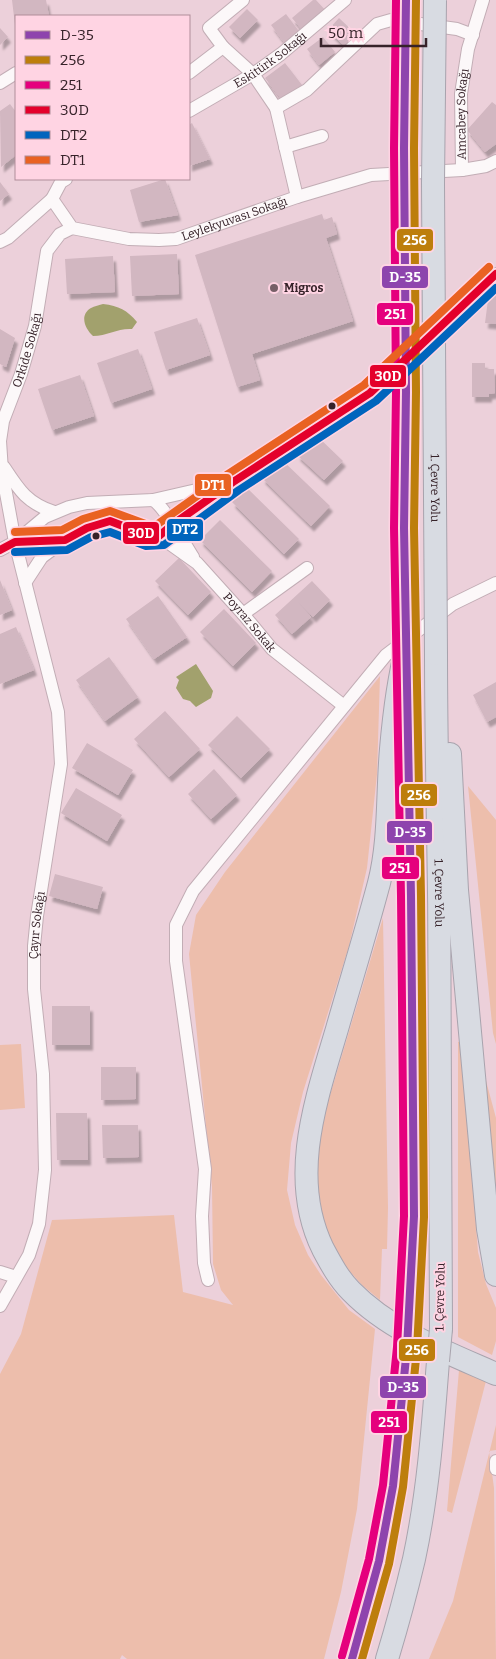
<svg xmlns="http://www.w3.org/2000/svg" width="496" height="1659" font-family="Bitter,serif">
  <defs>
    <filter id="shadow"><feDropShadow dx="3" dy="5.5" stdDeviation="1" flood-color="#0004"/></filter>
  </defs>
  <rect width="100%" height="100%" fill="#ecd0da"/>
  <path fill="#edbeac" d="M380 676 377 774 367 868 349 946 303 1092 291 1143 287 1190 295 1225 308 1255 321 1275 349 1310 375 1329 357 1509 341 1592 324 1659H127L122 1655 120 1659H0V1374L21 1334 52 1220 174 1215 183 1292 233 1305 221 1290 213 1264 212 1187 189 954 196 915 225 872Z
    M468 786 496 820V1044L493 1033Z
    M383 918 388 1208 387 1249H382L380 1300 362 1285 343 1264 326 1237 314 1164 328 1102Z
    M462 1041 478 1252 486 1284 496 1308V1341L492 1355 458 1337V1042Z
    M21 1044 25 1108 0 1110V1045Z
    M482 1066 496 1118V1222Z
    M459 1370 486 1381 452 1513 447 1511Z
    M496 1425V1450L489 1451 494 1488 496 1659H429L453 1601Z"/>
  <path fill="#a2a16d" d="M103 304C119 306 127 310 137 322L132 329C118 328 107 336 93 336 85 329 79 315 91 308 94 306 100 305 103 304Z
    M196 664 213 691 211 698 196 707 190 701 183 699 176 688 179 680 176 677Z"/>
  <path fill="#d2b7c1" filter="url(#shadow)" d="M12 0H46L49 16H16L15 25Z
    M313 0H316L326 11 303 31 292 18Z
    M247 9 258 20 240 38 229 27Z
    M286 14 301 34 286 45 271 25Z
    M339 18 359 37 347 49 328 30Z
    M0 28 8 37 0 45Z
    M323 37 335 52 319 65 307 49Z
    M285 63 302 85 282 100 265 78Z
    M492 102 496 105V144L485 152 467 130Z
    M10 104 16 112V155L1 167 0 111Z
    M192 123 210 159 189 166V125Z
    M165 179 178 215 139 222 130 190Z
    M0 182 9 194 0 201Z
    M322 214 324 220 332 217 337 234 326 238 353 321 252 354 260 380 237 387 195 255Z
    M177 254 179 294 132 296 130 256Z
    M113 256 115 292 67 294 65 259Z
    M489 292 496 293V324L485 323Z
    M197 318 210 355 166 370 154 332Z
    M0 329 15 338 6 367 0 364Z
    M138 349 152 389 111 403 97 363Z
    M472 363H485V369H494L495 393 489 394V397H472Z
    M80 375 94 416 52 430 38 389Z
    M316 435 343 461 324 480 297 455Z
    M281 459 330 506 311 526 262 478Z
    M246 487 299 539 284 554 232 502Z
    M220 520 272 571 252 592 200 540Z
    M179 558 211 592 188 615 155 581Z
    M0 580 12 610 0 615Z
    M312 581 330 600 313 617 298 602 311 617 292 634 275 615Z
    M158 596 187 637 154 659 126 619Z
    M224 609 256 643 233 666 200 632Z
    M16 627 34 670 0 684V634Z
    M109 657 138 697 105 721 76 680Z
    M496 682V717L487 722 473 695Z
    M165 711 200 749 169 777 134 739Z
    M237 716 270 749 241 778 208 745Z
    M87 743 133 770 118 795 72 768Z
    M214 769 237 795 211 819 188 794Z
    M76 788 122 815 107 841 61 813Z
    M55 874 103 887 97 909 49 896Z
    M52 1006H90V1045H52Z
    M101 1067H136V1099L101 1100Z
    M56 1113H87L88 1160H57Z
    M102 1125H138L139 1157 103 1158Z"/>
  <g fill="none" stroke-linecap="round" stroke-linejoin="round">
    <defs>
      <g id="street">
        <path d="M223 47 253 74 276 108 307 90 377 24 391 20 457 29 473 35"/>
        <path d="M189 73 223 47 209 28 243 0"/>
        <path d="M0 83 16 73"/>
        <path d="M276 108 297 197"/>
        <path id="s1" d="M189 111 253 74 281 54 345 0"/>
        <path d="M285 147 322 136"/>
        <path id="s2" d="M462 170 461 94 468 49 483 0"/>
        <path d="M52 199 61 182 66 179"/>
        <path id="s3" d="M0 242 8 238 52 199 72 228 129 239 159 240 176 239 297 197 371 175 462 170 486 166 496 161"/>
        <path d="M4 467C19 490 27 503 54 512"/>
        <path d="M153 500C165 507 184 543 193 557"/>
        <path id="s4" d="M159 536 197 563 243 614 272 649 344 706"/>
        <path d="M15 542 65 540 87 528 110 521 149 536H159L172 525 233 482 370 393 496 274"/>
        <path d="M0 550 15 542 45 517 69 507 87 503 153 500 227 483"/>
        <path d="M25 583 42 557 65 540"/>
        <path d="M243 614 307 568"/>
        <path d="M0 1272 16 1277"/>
        <path d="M208 1280 204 1263 202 1216 205 1169 176 961V925L193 891 386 655 453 604 496 583"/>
        <path id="s5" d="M0 1306 29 1255 39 1224 45 1170 43 1074 34 989V946L37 916 61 764 58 712 15 542 2 471 0 441 3 421 21 374 35 326 47 251 60 234 72 228"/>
        <path d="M496 1461V1469"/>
      </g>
      <g id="highway">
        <path d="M407 646C398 680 394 714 391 749 387 794 390 840 379 883 366 932 351 980 337 1029 316 1100 288 1178 323 1249 331 1264 339 1279 351 1291 390 1331 446 1352 496 1374"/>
        <path id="s6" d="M436 654C436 734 438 813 439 893 441 1038 441 1183 441 1329"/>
        <path d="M450 754 457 890 488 1229 496 1275"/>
        <path d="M408 1313 414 1216 408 709"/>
        <path d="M352 1659C366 1614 378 1569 387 1522 398 1465 402 1406 407 1348"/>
        <path d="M387 1659C397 1626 406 1593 414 1559 428 1494 433 1427 438 1361"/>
      </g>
    </defs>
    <use href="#street" stroke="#c2adb5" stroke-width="14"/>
    <use href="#highway" stroke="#a8a3ad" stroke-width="24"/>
    <use href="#street" stroke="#fcf8f9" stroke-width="12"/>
    <use href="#highway" stroke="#d8dbe2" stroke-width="22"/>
    <defs>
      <g id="highway-bridge">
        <path d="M406 0 404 148 406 392 404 528 407 646"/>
        <path id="s7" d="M435 0 433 183 436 654"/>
        <path d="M407 1348 408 1313"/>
        <path d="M438 1361 441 1329"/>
      </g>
    </defs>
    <use href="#highway-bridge" stroke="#a8a3ad" stroke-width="24" stroke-linecap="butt"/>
    <use href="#highway-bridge" stroke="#d8dbe2" stroke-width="22"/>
    <defs>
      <path id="bus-1" d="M352 1659 379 1561 393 1486 407 1348 414 1216 411 896 404 528 406 392 404 148 406 0"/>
      <path id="bus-2" d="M362 1659 389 1564 403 1487 417 1349 424 1217 421 896 414 528 416 392 414 148 416 0"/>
      <path id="bus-3" d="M342 1656 369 1559 383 1485 397 1347 404 1216 401 896 394 528 396 392 394 148 396 0"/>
      <path id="bus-4" d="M0 550 15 542 65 540 87 528 110 521 149 536H159L172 525 233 482 370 393 496 274"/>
      <path id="bus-5" d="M15 552 67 550 91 537 110 532 146 546 164 545 239 490 376 401 496 288"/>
      <path id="bus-6" d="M15 532 62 530 83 519 110 511 151 526H155L228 474 364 385 489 267"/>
    </defs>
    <use href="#bus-1" stroke="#ffd4e3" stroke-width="11"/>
    <use href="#bus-2" stroke="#ffd4e3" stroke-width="11"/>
    <use href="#bus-3" stroke="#ffd4e3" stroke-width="11"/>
    <use href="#bus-4" stroke="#ffd4e3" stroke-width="11"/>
    <use href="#bus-5" stroke="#ffd4e3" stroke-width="11"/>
    <use href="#bus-6" stroke="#ffd4e3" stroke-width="11"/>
    <use href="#bus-1" stroke="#8e44ad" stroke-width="8"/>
    <use href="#bus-2" stroke="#bd7e0c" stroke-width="8"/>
    <use href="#bus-3" stroke="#e5007d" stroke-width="8"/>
    <use href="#bus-4" stroke="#e4002b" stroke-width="8"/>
    <use href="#bus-5" stroke="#0065bd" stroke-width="8"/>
    <use href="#bus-6" stroke="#e96222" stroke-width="8"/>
  </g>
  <circle fill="#765f67" stroke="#ffd4e3" stroke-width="2" cx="274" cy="288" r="5"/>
  <g fill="#362229" stroke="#ffd4e3" stroke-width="2">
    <circle cx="332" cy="406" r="4.5"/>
    <circle cx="96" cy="536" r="4.5"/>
  </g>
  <g text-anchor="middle" stroke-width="4" stroke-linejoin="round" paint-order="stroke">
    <g font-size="12" fill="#362229" stroke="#ffd4e3">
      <text dy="4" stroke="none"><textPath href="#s1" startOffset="96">Eskitürk Sokağı</textPath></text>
      <text dy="4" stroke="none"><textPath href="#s2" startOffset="56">Amcabey Sokağı</textPath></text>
      <text dy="4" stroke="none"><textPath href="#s3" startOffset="270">Leylekyuvası Sokağı</textPath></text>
      <text dy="4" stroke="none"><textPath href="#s5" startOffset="979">Orkide Sokağı</textPath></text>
      <text dy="4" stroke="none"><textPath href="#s7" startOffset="488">1. Çevre Yolu</textPath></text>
      <text dy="4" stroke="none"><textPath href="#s4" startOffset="126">Poyraz Sokak</textPath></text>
      <text dy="4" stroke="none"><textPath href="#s6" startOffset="239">1. Çevre Yolu</textPath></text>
      <text dy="4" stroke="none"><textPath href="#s5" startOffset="391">Çayır Sokağı</textPath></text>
      <text transform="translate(440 1297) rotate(-89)" y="4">1. Çevre Yolu</text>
    </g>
    <g font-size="12" font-weight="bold" fill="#362229" stroke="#ffd4e3" text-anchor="start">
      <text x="284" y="292">Migros</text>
    </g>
  </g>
  <g stroke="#ffd4e3" stroke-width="2">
    <rect x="396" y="228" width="38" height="24" rx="5" fill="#bd7e0c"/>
    <rect x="381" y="265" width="48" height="24" rx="5" fill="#8e44ad"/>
    <rect x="376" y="302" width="38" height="24" rx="5" fill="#e5007d"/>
    <rect x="369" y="364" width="38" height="24" rx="5" fill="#e4002b"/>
    <rect x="194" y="473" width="38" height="24" rx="5" fill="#e96222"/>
    <rect x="166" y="518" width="38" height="24" rx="5" fill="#0065bd"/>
    <rect x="122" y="521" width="38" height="24" rx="5" fill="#e4002b"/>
    <rect x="400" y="783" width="38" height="24" rx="5" fill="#bd7e0c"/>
    <rect x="386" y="820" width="47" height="24" rx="5" fill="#8e44ad"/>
    <rect x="381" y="856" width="39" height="24" rx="5" fill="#e5007d"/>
    <rect x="398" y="1338" width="38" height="24" rx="5" fill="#bd7e0c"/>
    <rect x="379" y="1375" width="48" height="24" rx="5" fill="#8e44ad"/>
    <rect x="370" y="1410" width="38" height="24" rx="5" fill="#e5007d"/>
  </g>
  <g font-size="14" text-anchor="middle" font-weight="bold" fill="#fff">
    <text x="415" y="245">256</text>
    <text x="405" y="282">D-35</text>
    <text x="395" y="319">251</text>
    <text x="388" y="381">30D</text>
    <text x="213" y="490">DT1</text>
    <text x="185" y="534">DT2</text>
    <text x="141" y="538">30D</text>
    <text x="419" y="800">256</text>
    <text x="410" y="837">D-35</text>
    <text x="400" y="873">251</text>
    <text x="417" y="1355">256</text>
    <text x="403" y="1392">D-35</text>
    <text x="389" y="1427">251</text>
  </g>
  <rect x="15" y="15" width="175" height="165" fill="#ffd4e3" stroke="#af8d99"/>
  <rect x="25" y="31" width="25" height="8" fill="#8e44ad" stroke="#af8d99"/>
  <text x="60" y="40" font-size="15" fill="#362229">D-35</text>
  <rect x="25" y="56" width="25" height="8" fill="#bd7e0c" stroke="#af8d99"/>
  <text x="60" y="65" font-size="15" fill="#362229">256</text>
  <rect x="25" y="81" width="25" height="8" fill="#e5007d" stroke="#af8d99"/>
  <text x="60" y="90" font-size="15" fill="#362229">251</text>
  <rect x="25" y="106" width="25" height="8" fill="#e4002b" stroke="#af8d99"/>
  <text x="60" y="115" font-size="15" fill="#362229">30D</text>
  <rect x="25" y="131" width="25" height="8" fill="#0065bd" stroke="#af8d99"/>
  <text x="60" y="140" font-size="15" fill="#362229">DT2</text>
  <rect x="25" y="156" width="25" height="8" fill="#e96222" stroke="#af8d99"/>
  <text x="60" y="165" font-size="15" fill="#362229">DT1</text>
  <path d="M321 38v8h105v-8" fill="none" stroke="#362229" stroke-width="2.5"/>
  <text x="328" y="38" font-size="15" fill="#362229" stroke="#ffd4e3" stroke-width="4" paint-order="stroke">50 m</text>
</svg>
